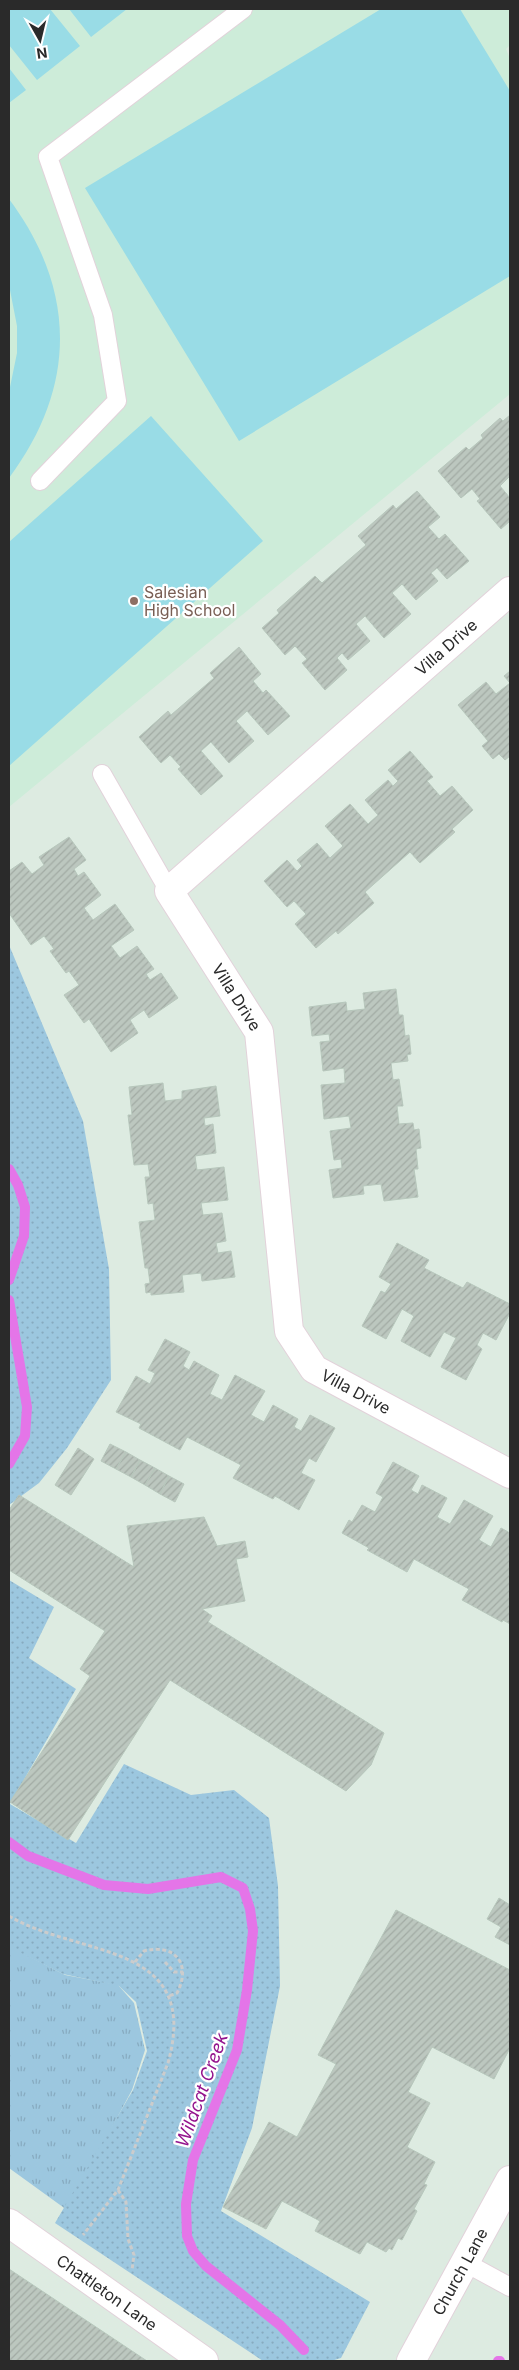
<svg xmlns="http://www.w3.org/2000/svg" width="519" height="2370" font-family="Inter,sans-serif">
  <defs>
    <pattern id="grass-tufts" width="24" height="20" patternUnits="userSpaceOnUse" patternTransform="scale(1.25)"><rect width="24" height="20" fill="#9cc7df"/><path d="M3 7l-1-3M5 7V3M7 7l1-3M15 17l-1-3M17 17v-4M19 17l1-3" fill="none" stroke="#87abc0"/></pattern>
    <pattern id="park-dots" width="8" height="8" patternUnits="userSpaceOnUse" patternTransform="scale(1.25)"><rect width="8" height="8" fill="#9cc7df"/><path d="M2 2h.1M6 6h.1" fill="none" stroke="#87abc0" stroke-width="1.8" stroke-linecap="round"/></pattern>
    <pattern id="building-hatch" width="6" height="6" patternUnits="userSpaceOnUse" patternTransform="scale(1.25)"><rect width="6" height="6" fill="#bcc7bf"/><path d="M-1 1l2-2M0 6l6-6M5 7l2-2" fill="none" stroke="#a2aba4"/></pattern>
  </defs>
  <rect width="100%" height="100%" fill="#ddebe1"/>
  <path fill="#cdecd9" d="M9 9H510V45L506 49 510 59V394L9 807Z"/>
  <path fill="url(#grass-tufts)" d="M9 1946 65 1975 118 1985 134 2003 145 2050 132 2090 67 2210 9 2168Z"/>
  <path fill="url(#park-dots)" d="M9 945 83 1121 109 1269 111 1380 67 1448 39 1483 9 1505Z
    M9 1580 54 1607 29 1658 76 1689 10 1804 76 1843 124 1764 191 1795 234 1790 269 1818 278 1886 280 1986 252 2128 221 2211 370 2302 341 2358 331 2361H263L55 2223 133 2090 147 2051 136 2002 119 1986 63 1974 9 1947Z"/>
  <path fill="#99dce6" d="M9 9H50L80 46 37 80 9 45Z
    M69 9H127L91 37Z
    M381 9H460L510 91V276L239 441 85 188Z
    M9 68 26 90 9 103Z
    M9 199C77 290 77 387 9 478V392L17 353V326L9 285Z
    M151 416 263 541 9 766V542Z"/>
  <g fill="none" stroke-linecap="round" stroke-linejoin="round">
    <path stroke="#e475e8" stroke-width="10" d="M9 1169 18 1185 25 1207 24 1236 9 1280
      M9 1300 27 1407 25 1436 9 1464
      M9 1842 28 1856 104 1885 148 1889 221 1877 243 1888 250 1909 253 1931 247 1990 237 2050 193 2160 186 2204 187 2236 193 2251 206 2266 280 2325 304 2350
      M498 2361H500"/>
  </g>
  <path fill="url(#building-hatch)" stroke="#b7c7bc" d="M510 415V476L500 486 510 498V521L501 529 477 501 480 499 472 489 461 498 438 471 466 447 469 450 483 438 481 435 500 418 503 421Z
    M417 491 440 517 428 527 439 539 445 534 469 561 447 579 437 568 431 573 438 581 416 600 402 584 392 593 411 614 384 638 365 616 356 624 370 641 348 660 342 653 337 658 347 670 325 690 302 663 307 659 295 646 285 655 262 628 279 613 277 610 315 576 322 583 366 545 358 536 393 505 396 509Z
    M239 647 261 674 253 681 263 693 266 690 290 716 268 735 247 711 236 721 254 741 229 763 211 742 201 751 223 776 201 795 178 769 181 767 170 755 161 763 139 737 168 711 171 715 214 678 210 673Z
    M510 671V756L505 760 499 754 493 759 482 746 488 741 458 705 486 682 496 694 510 683 504 676Z
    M410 751 433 777 427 781 440 796 452 786 473 810 452 829 455 832 420 863 410 852 365 892 374 903 338 934 336 931 316 948 295 924 306 914 294 901 287 907 264 881 287 860 297 871 302 866 297 860 317 843 330 858 343 846 325 826 350 804 368 824 378 815 365 800 388 780 393 786 398 781 388 770Z
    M69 837 86 860 74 869 78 876 84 872 101 895 84 908 93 920 115 904 134 930 111 946 120 958 137 946 154 969 146 974 150 980 161 973 178 998 149 1018 144 1010 130 1020 138 1033 111 1052 89 1019 84 1023 64 995 79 985 69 971 66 973 50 951 54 949 44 936 31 945 9 913V871L22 862 32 874 44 865 39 857Z
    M396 989 399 1015H403L405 1036 409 1035 411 1054 407 1055 408 1061 391 1063 393 1080 399 1079 403 1106H397L399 1124 413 1123 414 1130 419 1129 421 1148 416 1149 418 1169H414L418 1197 384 1201 381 1184 363 1186 364 1194 333 1198 329 1170 342 1168 341 1159 334 1160 330 1131 351 1128 349 1116 324 1119 321 1085 345 1083 344 1068 323 1071 320 1042 330 1041 329 1034 312 1036 309 1007 346 1002 347 1011 365 1009 363 993Z
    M163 1083 165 1101 182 1099V1091L216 1086 220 1116 204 1118 205 1126 213 1124 216 1153 195 1156 197 1170 224 1167 228 1200 201 1203 203 1215 222 1213 226 1241 216 1243 218 1253 231 1251 235 1277 202 1281 201 1273 182 1275 184 1292 151 1295V1292L146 1293 145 1284 150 1283 148 1268H145L139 1222 155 1220 153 1203 148 1204 145 1177H150L148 1164 134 1165 128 1115H132L129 1087Z
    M397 1243 429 1260 424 1268 463 1288 467 1282 510 1304V1313L496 1340 483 1333 477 1345 482 1349 466 1380 441 1367 456 1338 444 1332 430 1357 401 1341 414 1316 402 1309 386 1339 362 1326 381 1291 385 1293 391 1284 379 1277Z
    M165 1339 190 1352 183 1366 189 1370 194 1361 219 1375 210 1394 222 1400 235 1375 265 1391 251 1415 264 1422 273 1405 298 1419 294 1427 301 1431 310 1415 335 1428 316 1462 309 1458 301 1473 315 1480 299 1510 275 1496 273 1499 233 1478 241 1465 187 1437 180 1450 139 1428 141 1424 116 1412 136 1376 150 1384 155 1373 148 1370Z
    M110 1444 126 1452 116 1469 101 1461Z
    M78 1448 94 1459 71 1495 55 1485Z
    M126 1452 140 1460 131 1477 116 1469Z
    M140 1460 155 1468 145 1485 131 1477Z
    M393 1462 419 1476 411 1490 418 1494 422 1485 447 1498 437 1517 450 1524 464 1500 493 1516 479 1540 491 1547 501 1528 510 1533V1624L503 1620 502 1622 462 1600 469 1589 414 1559 407 1572 367 1550 369 1548 342 1533 349 1520 352 1522 362 1505 375 1512 383 1497 376 1493Z
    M155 1468 169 1476 160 1494 145 1485Z
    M169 1476 184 1484 175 1502 160 1494Z
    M19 1495 134 1567 127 1526 204 1517 217 1546 245 1541 248 1557 236 1559 245 1601 202 1609 212 1616 208 1622 384 1733 371 1765 346 1791 170 1680 68 1840 10 1802 90 1676 80 1669 105 1631 9 1570V1510Z
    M499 1898 510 1905V1945L495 1937 501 1927 487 1919Z
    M396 1910 510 1970V2048L494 2079 432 2047 408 2092 430 2103 407 2147 435 2162 424 2184 427 2185 414 2209 417 2211 402 2240 398 2238 392 2250 389 2248 386 2252 367 2242 360 2254 315 2231 320 2221 282 2201 266 2229 223 2207 269 2122 297 2137 336 2064 318 2055Z
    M9 2269 147 2361H9Z"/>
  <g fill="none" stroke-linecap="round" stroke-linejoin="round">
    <defs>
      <path id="lane" d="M40 481 117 401 103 315 48 157 243 9
        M102 774 169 891
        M464 2262 510 2287"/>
      <g id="street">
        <path id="s1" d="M510 591 169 891 259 1032 289 1331 314 1369 510 1474"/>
        <path id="s2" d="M9 2223 204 2361"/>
      </g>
      <g id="secondary">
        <path id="s3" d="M411 2361 510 2180"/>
      </g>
    </defs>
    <use href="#lane" stroke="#e2d2da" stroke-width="20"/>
    <use href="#street" stroke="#e2d2da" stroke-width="30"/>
    <use href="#secondary" stroke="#e2d2da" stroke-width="30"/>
    <path stroke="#ccc" stroke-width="3" stroke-dasharray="4 2.5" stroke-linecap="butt" d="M9 1916C80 1958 202 1941 168 2063L118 2190 83 2235
      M135 1962 144 1951C175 1943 192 1964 177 1993L169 1996
      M165 1962 174 1972H183
      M118 2190 126 2202 128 2239 134 2255 132 2270"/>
    <use href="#lane" stroke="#fff" stroke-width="18"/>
    <use href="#street" stroke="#fff" stroke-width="28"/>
    <use href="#secondary" stroke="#fff" stroke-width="28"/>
  </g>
  <circle fill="#8d6e63" stroke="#fff" stroke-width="2" cx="134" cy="601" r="5"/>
  <g text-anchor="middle" stroke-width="4.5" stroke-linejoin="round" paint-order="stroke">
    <g font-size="16" fill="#785e54" stroke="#fff" text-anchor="start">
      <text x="144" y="598">Salesian<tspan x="144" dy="18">High School</tspan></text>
    </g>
    <g font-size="16" fill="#2a2a2a" stroke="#fff">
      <text transform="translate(446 647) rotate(-41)" y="6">Villa Drive</text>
      <text dy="6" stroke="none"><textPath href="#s1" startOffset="580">Villa Drive</textPath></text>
      <text dy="6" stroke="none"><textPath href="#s1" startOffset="1015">Villa Drive</textPath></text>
      <text dy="6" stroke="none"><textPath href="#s3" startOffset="102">Church Lane</textPath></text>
      <text dy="6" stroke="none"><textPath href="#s2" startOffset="120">Chattleton Lane</textPath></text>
    </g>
    <g font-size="18" font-style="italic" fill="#94158e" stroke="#fff">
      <text transform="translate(202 2090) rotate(-70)" y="6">Wildcat Creek</text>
    </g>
  </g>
  <rect width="519" height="2370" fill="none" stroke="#2a2a2a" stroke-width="20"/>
  <g transform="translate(40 40) rotate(172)" stroke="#ffffff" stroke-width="4" paint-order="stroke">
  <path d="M0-4L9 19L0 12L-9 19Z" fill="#2a2a2a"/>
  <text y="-8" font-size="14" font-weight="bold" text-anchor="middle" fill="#2a2a2a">N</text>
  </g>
</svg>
